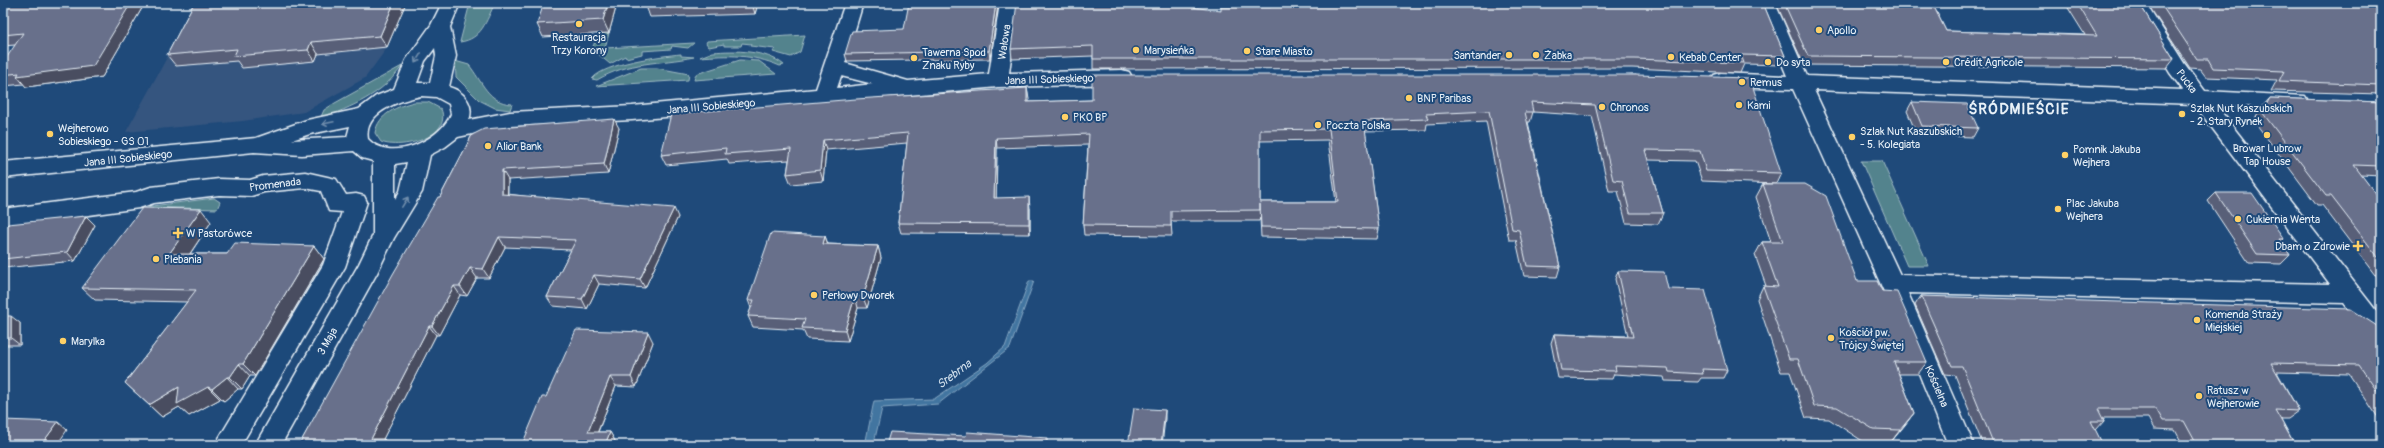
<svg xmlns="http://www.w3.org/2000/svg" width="2384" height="448" font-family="Pangolin,sans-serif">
  <rect width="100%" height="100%" fill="#1f4a7a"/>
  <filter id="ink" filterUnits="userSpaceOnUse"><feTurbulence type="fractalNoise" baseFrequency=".025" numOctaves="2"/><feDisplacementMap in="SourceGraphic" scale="8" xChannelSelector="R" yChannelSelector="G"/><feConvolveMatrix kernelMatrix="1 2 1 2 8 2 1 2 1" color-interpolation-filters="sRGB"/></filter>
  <g filter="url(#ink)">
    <path fill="#35557f" d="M232 3H409L404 4 387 48 365 78 304 112 243 121 126 132 186 23Z"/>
    <path fill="#53838d" stroke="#9ebac2" d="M470 3H495C486 21 482 39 460 42Z
      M609 33 605 48 694 43 688 48 672 46 671 49 642 51V54L626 58 625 56 610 64 592 49 598 34Z
      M805 35 800 52 791 57 773 52 775 49 750 46 751 44 742 43 741 46H724V44L709 47 706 43 707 41Z
      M713 52C735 50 766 50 784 65L780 66C752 54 729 55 700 57Z
      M681 54V56L694 57C659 64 629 61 597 80L592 79C605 63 660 56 681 54Z
      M740 60 759 61 776 74 694 80 696 74Z
      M455 61 469 65C482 81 488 103 512 104L510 110 495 108 479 100 456 77Z
      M402 66C383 94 352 107 320 119L324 110 335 103Z
      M641 68H657L689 74 688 80 596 86Z
      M414 102H428L441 109C453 138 400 150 381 142L375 133C378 114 398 106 414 102Z
      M1861 161H1882L1929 266H1907Z
      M214 198 220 202 217 209 145 207Z"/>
    <path fill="#4375a0" stroke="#85a7c3" d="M1029 281H1034L1010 348 938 404 882 408 874 443 873 445H865L874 401 934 399 987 363 1005 347Z"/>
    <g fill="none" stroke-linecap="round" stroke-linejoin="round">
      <defs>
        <path id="minor" d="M442 3H460L450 27 456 56 449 87C463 91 475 104 469 120L510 112 632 106 816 89 845 3H863L845 63 908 81 989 74 1000 3H1018L1009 73 1122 70 1129 72 1132 77 1129 82 1122 84 998 87 632 120 510 126 458 137 445 147 430 155 422 192 394 238 377 273 281 445H255L359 264 373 235V161L362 158 354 151 302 155 254 152 3 178V162L256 138 307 120 359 109 376 96 394 89 406 60 431 25ZM435 48 436 56 430 83H417L425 61ZM841 76 873 84 837 88ZM421 96 436 97 449 104 451 114C440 141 390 163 368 139 363 112 401 100 421 96ZM350 126 347 137 292 140 310 134ZM407 162 400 191 395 200V164Z
          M1757 3H1775L1807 76 2183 90 2170 73 2128 3H2146L2184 63 2205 91 2305 96 2308 101 2305 106 2298 108 2216 105 2381 317V344L2373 341 2344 303 1908 293 1974 445H1948L1903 334 1793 89 1721 87 1714 85 1711 80 1714 75 1721 73 1787 76ZM1814 90 2194 104 2330 284 1900 275Z
          M305 172 336 179 346 195 356 194 364 196 367 202 345 267 241 445H215L323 265 342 212 329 211 321 191 305 188 264 192 251 196 219 195 154 203 139 208 53 220 3 225V209L136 192 151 187 219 179 250 180 263 176Z"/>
      </defs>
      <use href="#minor" stroke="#e8f1f8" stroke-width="3"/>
      <use href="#minor" fill="#1f4a7a" fill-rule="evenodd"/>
    </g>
    <path fill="#595f78" stroke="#e8f1f8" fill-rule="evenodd" d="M3 3H145L102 77 26 87 24 84 4 86 3 85V75L15 45 3 46Z
      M194 3H404L405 5 387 47 318 54 315 61 242 68 237 61 176 66 167 55Z
      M645 3H758L755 14 650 17Z
      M1271 3H1368V5H1419V3H1763L1785 56 1781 65 1744 64 1740 73 1632 68 1093 69V56L1012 59 1011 49 1221 11 1271 7Z
      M1776 3H1932L1946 31 2085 35 2065 3H2139L2174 59 2167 68 1804 65Z
      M2147 3H2381V94L2271 91 2277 80 2206 77 2200 69 2190 68Z
      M617 4 609 33 543 37 537 24Z
      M998 5 990 59 847 61 845 54 904 29Z
      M1636 75 1781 173 1776 184 1702 181 1695 161 1648 160 1663 213 1658 224 1626 223 1618 191H1609L1592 116 1533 112 1530 122H1528L1560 267 1557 277 1524 276 1516 240H1509L1486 121 1427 124 1426 130 1365 131 1379 229 1377 239 1261 237 1260 218 1259 221H1171L1172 236 1084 235 1083 225 1088 145 997 148 996 198 1030 208V234L901 233 898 223 907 143 826 150 823 181 791 184 787 174 789 160 729 164 727 159 666 165 661 155 1027 88 1029 102 1092 100ZM1328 140 1336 202H1260V141Z
      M2270 98 2381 102V176L2361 175 2381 201V283L2322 205H2317L2254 121 2262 107Z
      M1912 102 1978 128 1973 137 1917 135 1907 111Z
      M619 128 608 174 508 180V194L678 217 645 288 599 284 587 309 553 306 547 297 571 250 505 247 489 278H477L467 296 460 295 439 335H436L383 439 299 445 440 197 472 135Z
      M1763 184 1857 281 1882 291 1927 362 1918 374H1899L1914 413 1891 442H1864L1829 419 1806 418 1790 372H1781L1757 299 1763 286H1766L1755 255 1762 242H1771L1756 197Z
      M2216 193 2284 239 2281 242 2290 255 2281 264 2249 263 2208 201Z
      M211 222 190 254H227L314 246 324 259 255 376H250L242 389H238L224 401 220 399 189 416 179 407 162 417 125 383 187 302 95 300 82 288Z
      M95 225 75 261 3 268V231Z
      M825 236 828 244 878 246 881 258 867 308H858L848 341 807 339 803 330 753 327 748 316 751 308 748 300Z
      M1618 271 1668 289 1727 370 1723 378H1701L1698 382 1665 381 1664 377 1614 374 1612 379 1558 378 1551 343 1554 334 1628 336 1615 279Z
      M2381 285V291L2378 288Z
      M1921 296 2381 331V422L2349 374 2277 372 2299 411 2288 419H2281L2295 445H2183L2175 430 2154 429 2148 418H2103L2104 421 2096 430H2095L2103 445H1983L1955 375 1945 374 1915 305Z
      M3 316 20 323V345H3Z
      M653 342 636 387 616 386 598 432H610L615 441 614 445 546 397Z"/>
    <path fill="#484e61" stroke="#e8f1f8" d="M131 3H145L102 77 26 87 17 76Z
      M394 3H404L405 5 387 47 380 36Z
      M608 3H617V4L609 33 603 20Z
      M752 3H758L755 14Z
      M996 3H998V5L990 59 989 51Z
      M311 42 318 54 315 61 308 50Z
      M1027 88 1029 99 1028 113 1027 102Z
      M614 119 619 128 608 174 604 164Z
      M996 138 997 148 996 208 994 198Z
      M823 140 826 150 823 181 820 170Z
      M502 170 508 180 507 204 502 194Z
      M1029 197 1030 208V234L1029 224Z
      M674 208 678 217 645 288 640 279Z
      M201 209 211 222 181 267 169 254Z
      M86 216 95 225 75 261 67 252Z
      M825 236 829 248 823 244Z
      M499 237 505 247 489 278 483 269Z
      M314 246 324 259 255 376 243 364Z
      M878 246 881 258 867 308 863 297Z
      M470 268 477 278 467 296 460 286Z
      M594 275 599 284 587 309 582 299Z
      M454 286 460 295 439 335 432 326Z
      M855 296 858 308 848 341 845 330Z
      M11 316 20 323V345L11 338Z
      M429 326 436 335 380 445 371 439Z
      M648 332 653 342 636 387 631 377Z
      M239 364 250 376 242 389 230 377Z
      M227 377 238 389 224 401 212 389Z
      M610 377 616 386 594 441 588 432Z
      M179 387H208L220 399 189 416 179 407 162 417 149 405Z
      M1165 410V419L1162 445H1161Z
      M1914 413 1905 425 1891 442 1900 430Z
      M58 422 67 430 57 445H41Z
      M610 432 615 441 614 445H605Z
      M384 439 389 445H381Z"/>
    <path fill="#676f8b" stroke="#e8f1f8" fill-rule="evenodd" d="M3 3H131L93 66 17 76 19 73 3 75V63L23 33 3 35Z
      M194 3H394L380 36 311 42 308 50 234 56 237 49 167 55Z
      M544 3H608L603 20 537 24Z
      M909 3H996L989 51 845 54 852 31 904 29Z
      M1017 3H1163L1221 11V7H1271V3H1368V5H1422V3H1763L1785 56 1741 55 1744 63 1635 59H1093V46L1011 49Z
      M1784 3H1932L1946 31 2097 36 2077 3H2139L2174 59 1808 56Z
      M2160 3H2381V49H2378L2381 52V85L2279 81 2284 71 2213 68 2208 59H2197Z
      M1092 75H1636L1750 78 1781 173 1706 171 1700 151 1645 150 1663 213H1630L1622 181 1613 180 1595 105 1531 102 1533 112H1525L1560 267 1527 266 1519 230 1512 229 1489 111 1426 114 1428 119 1364 121 1379 229 1261 227 1260 204V210L1171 211V226L1083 225 1089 134 996 138 994 198 1029 197V224L898 223 908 133 823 140 820 170 787 174 791 149 725 154 726 148 661 155 671 114 856 99 1027 88V102L1092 100ZM1329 129 1338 202H1260V130Z
      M2270 98 2381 102V166L2354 165 2381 201V261L2331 196H2326L2262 112Z
      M1912 102 1967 104 1978 128 1922 126Z
      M614 119 604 164 502 170V194L674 208 640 279 594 275 582 299 547 297 576 240 499 237 483 269 470 268 460 286H454L432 326H429L371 439H384L381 445H299L393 274 438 197H440L472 135 484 129Z
      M1763 184H1805L1826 196 1857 281H1877L1882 291 1897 292 1910 322 1927 362H1894L1914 413 1900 430 1873 429 1837 407 1814 406 1798 359H1789L1763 286 1778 287 1762 242H1783Z
      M2216 193H2252L2284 239H2279L2290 255 2257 254Z
      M142 208 201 209 169 254H227L235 243 314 246 243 364H239L230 377H227L212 389 208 387 177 404 179 387 149 405 125 383 196 290 82 288Z
      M86 216 67 252 3 259V231L8 224Z
      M771 233 825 236 823 244 878 246 863 297 855 296 845 330 802 328 805 319 748 316 754 300H748Z
      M1618 271 1664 272 1668 289 1705 290 1727 370 1702 369 1703 374 1669 372 1668 368 1615 366 1616 371 1561 370 1554 334 1633 337Z
      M1921 296 2351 309 2377 326 2381 331V397L2359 365 2271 363 2299 411 2275 410 2295 445 2196 443 2184 421H2163L2156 409H2098L2104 421H2091L2103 445H1994L1962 366H1952Z
      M3 316H11V338H3Z
      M576 330 648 332 631 377H610L588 432H610L605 445H522L542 397H546Z
      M1134 408 1165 410 1161 445H1128Z
      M3 420 58 422 41 445H3Z
      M890 432 966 436 967 432 1047 438V443L1081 445H886Z"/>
    <defs><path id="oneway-shaft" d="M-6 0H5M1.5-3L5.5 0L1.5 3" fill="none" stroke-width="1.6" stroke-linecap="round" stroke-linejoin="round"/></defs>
    <g stroke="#6f8dac">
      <use href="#oneway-shaft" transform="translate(418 58) rotate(122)"/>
      <use href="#oneway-shaft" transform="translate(328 123) rotate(168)"/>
      <use href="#oneway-shaft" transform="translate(405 202) rotate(-58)"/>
    </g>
  </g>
  <g fill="#ffd166" stroke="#1f4a7a" stroke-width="1.5">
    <circle cx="579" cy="24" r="4"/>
    <circle cx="1819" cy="30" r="4"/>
    <circle cx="1136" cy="50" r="4"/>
    <circle cx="1247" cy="51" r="4"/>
    <circle cx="1509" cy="55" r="4"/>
    <circle cx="1536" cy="55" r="4"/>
    <circle cx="1671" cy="57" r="4"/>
    <circle cx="914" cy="58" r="4"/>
    <circle cx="1768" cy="62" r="4"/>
    <circle cx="1946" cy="62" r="4"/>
    <circle cx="1742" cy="82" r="4"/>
    <circle cx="1409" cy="98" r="4"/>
    <circle cx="1739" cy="105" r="4"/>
    <circle cx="1602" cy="107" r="4"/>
    <circle cx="2182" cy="114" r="4"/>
    <circle cx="1065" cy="117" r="4"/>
    <circle cx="1318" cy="125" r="4"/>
    <circle cx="50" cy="134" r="4"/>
    <circle cx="2267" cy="135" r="4"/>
    <circle cx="1852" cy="137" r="4"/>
    <circle cx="488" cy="146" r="4"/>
    <circle cx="2065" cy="155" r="4"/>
    <circle cx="2058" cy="209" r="4"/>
    <circle cx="2238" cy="219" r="4"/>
    <path d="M176 227h4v4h4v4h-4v4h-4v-4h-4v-4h4z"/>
    <path d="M2356 240h4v4h4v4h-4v4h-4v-4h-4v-4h4z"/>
    <circle cx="156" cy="259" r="4"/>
    <circle cx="814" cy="295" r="4"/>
    <circle cx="2197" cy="320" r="4"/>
    <circle cx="1831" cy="338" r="4"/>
    <circle cx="63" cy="341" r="4"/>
    <circle cx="2199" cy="396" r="4"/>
  </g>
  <g text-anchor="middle" stroke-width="4" stroke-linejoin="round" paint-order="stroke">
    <g font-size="11" fill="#e8f1f8" stroke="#1f4a7a" text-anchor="start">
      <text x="1827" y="34">Apollo</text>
      <text x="579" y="41" text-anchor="middle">Restauracja<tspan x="579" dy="13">Trzy Korony</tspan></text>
      <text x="1144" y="54">Marysieńka</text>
      <text x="1255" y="55">Stare Miasto</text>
      <text x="922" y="56">Tawerna Spod<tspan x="922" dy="13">Znaku Ryby</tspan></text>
      <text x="1501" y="59" text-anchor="end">Santander</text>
      <text x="1544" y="59">Żabka</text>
      <text x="1679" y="61">Kebab Center</text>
      <text x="1776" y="66">Do syta</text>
      <text x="1954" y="66">Crédit Agricole</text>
      <text x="1750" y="86">Remus</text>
      <text x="1417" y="102">BNP Paribas</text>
      <text x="1747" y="109">Kami</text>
      <text x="1610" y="111">Chronos</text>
      <text x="2190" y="112">Szlak Nut Kaszubskich<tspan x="2190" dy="13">- 2. Stary Rynek</tspan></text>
      <text x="1073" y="121">PKO BP</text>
      <text x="1326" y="129">Poczta Polska</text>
      <text x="58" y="132">Wejherowo<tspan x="58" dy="13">Sobieskiego - GS 01</tspan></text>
      <text x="1860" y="135">Szlak Nut Kaszubskich<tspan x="1860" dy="13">- 5. Kolegiata</tspan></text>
      <text x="496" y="150">Alior Bank</text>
      <text x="2267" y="152" text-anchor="middle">Browar Lubrow<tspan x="2267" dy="13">Tap House</tspan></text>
      <text x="2073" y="153">Pomnik Jakuba<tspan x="2073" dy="13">Wejhera</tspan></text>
      <text x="2066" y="207">Plac Jakuba<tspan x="2066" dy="13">Wejhera</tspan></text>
      <text x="2246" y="223">Cukiernia Wenta</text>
      <text x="186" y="237">W Pastorówce</text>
      <text x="2350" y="250" text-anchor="end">Dbam o Zdrowie</text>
      <text x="164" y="263">Plebania</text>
      <text x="822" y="299">Perłowy Dworek</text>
      <text x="2205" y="318">Komenda Straży<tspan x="2205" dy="13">Miejskiej</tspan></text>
      <text x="1839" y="336">Kościół pw.<tspan x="1839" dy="13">Trójcy Świętej</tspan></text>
      <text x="71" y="345">Marylka</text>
      <text x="2207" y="394">Ratusz w<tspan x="2207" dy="13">Wejherowie</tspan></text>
    </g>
    <g font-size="11" fill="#e8f1f8" stroke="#1f4a7a">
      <text transform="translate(1004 42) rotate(-81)" y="4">Wałowa</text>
      <text transform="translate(1049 79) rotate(-2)" y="4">Jana III Sobieskiego</text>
      <text transform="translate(2187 81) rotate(53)" y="4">Pucka</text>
      <text transform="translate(711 106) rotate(-5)" y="4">Jana III Sobieskiego</text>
      <text transform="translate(128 158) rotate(-6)" y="4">Jana III Sobieskiego</text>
      <text transform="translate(275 184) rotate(-7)" y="4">Promenada</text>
      <text transform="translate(327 341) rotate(-60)" y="4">3 Maja</text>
      <text transform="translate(1937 386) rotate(67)" y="4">Kościelna</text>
    </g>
    <g font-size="12" font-style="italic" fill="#cfdeeb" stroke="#1f4a7a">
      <text transform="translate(954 374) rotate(-37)" y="4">Srebrna</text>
    </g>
    <g font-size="15" font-weight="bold" letter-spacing="1" fill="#e8f1f8" stroke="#1f4a7a">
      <text x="2019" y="114">ŚRÓDMIEŚCIE</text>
    </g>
  </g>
  <rect width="2384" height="448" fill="none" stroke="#1f4a7a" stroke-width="16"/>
  <rect x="8" y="8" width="2368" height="432" fill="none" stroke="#e8f1f8" stroke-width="1.5" filter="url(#ink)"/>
</svg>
